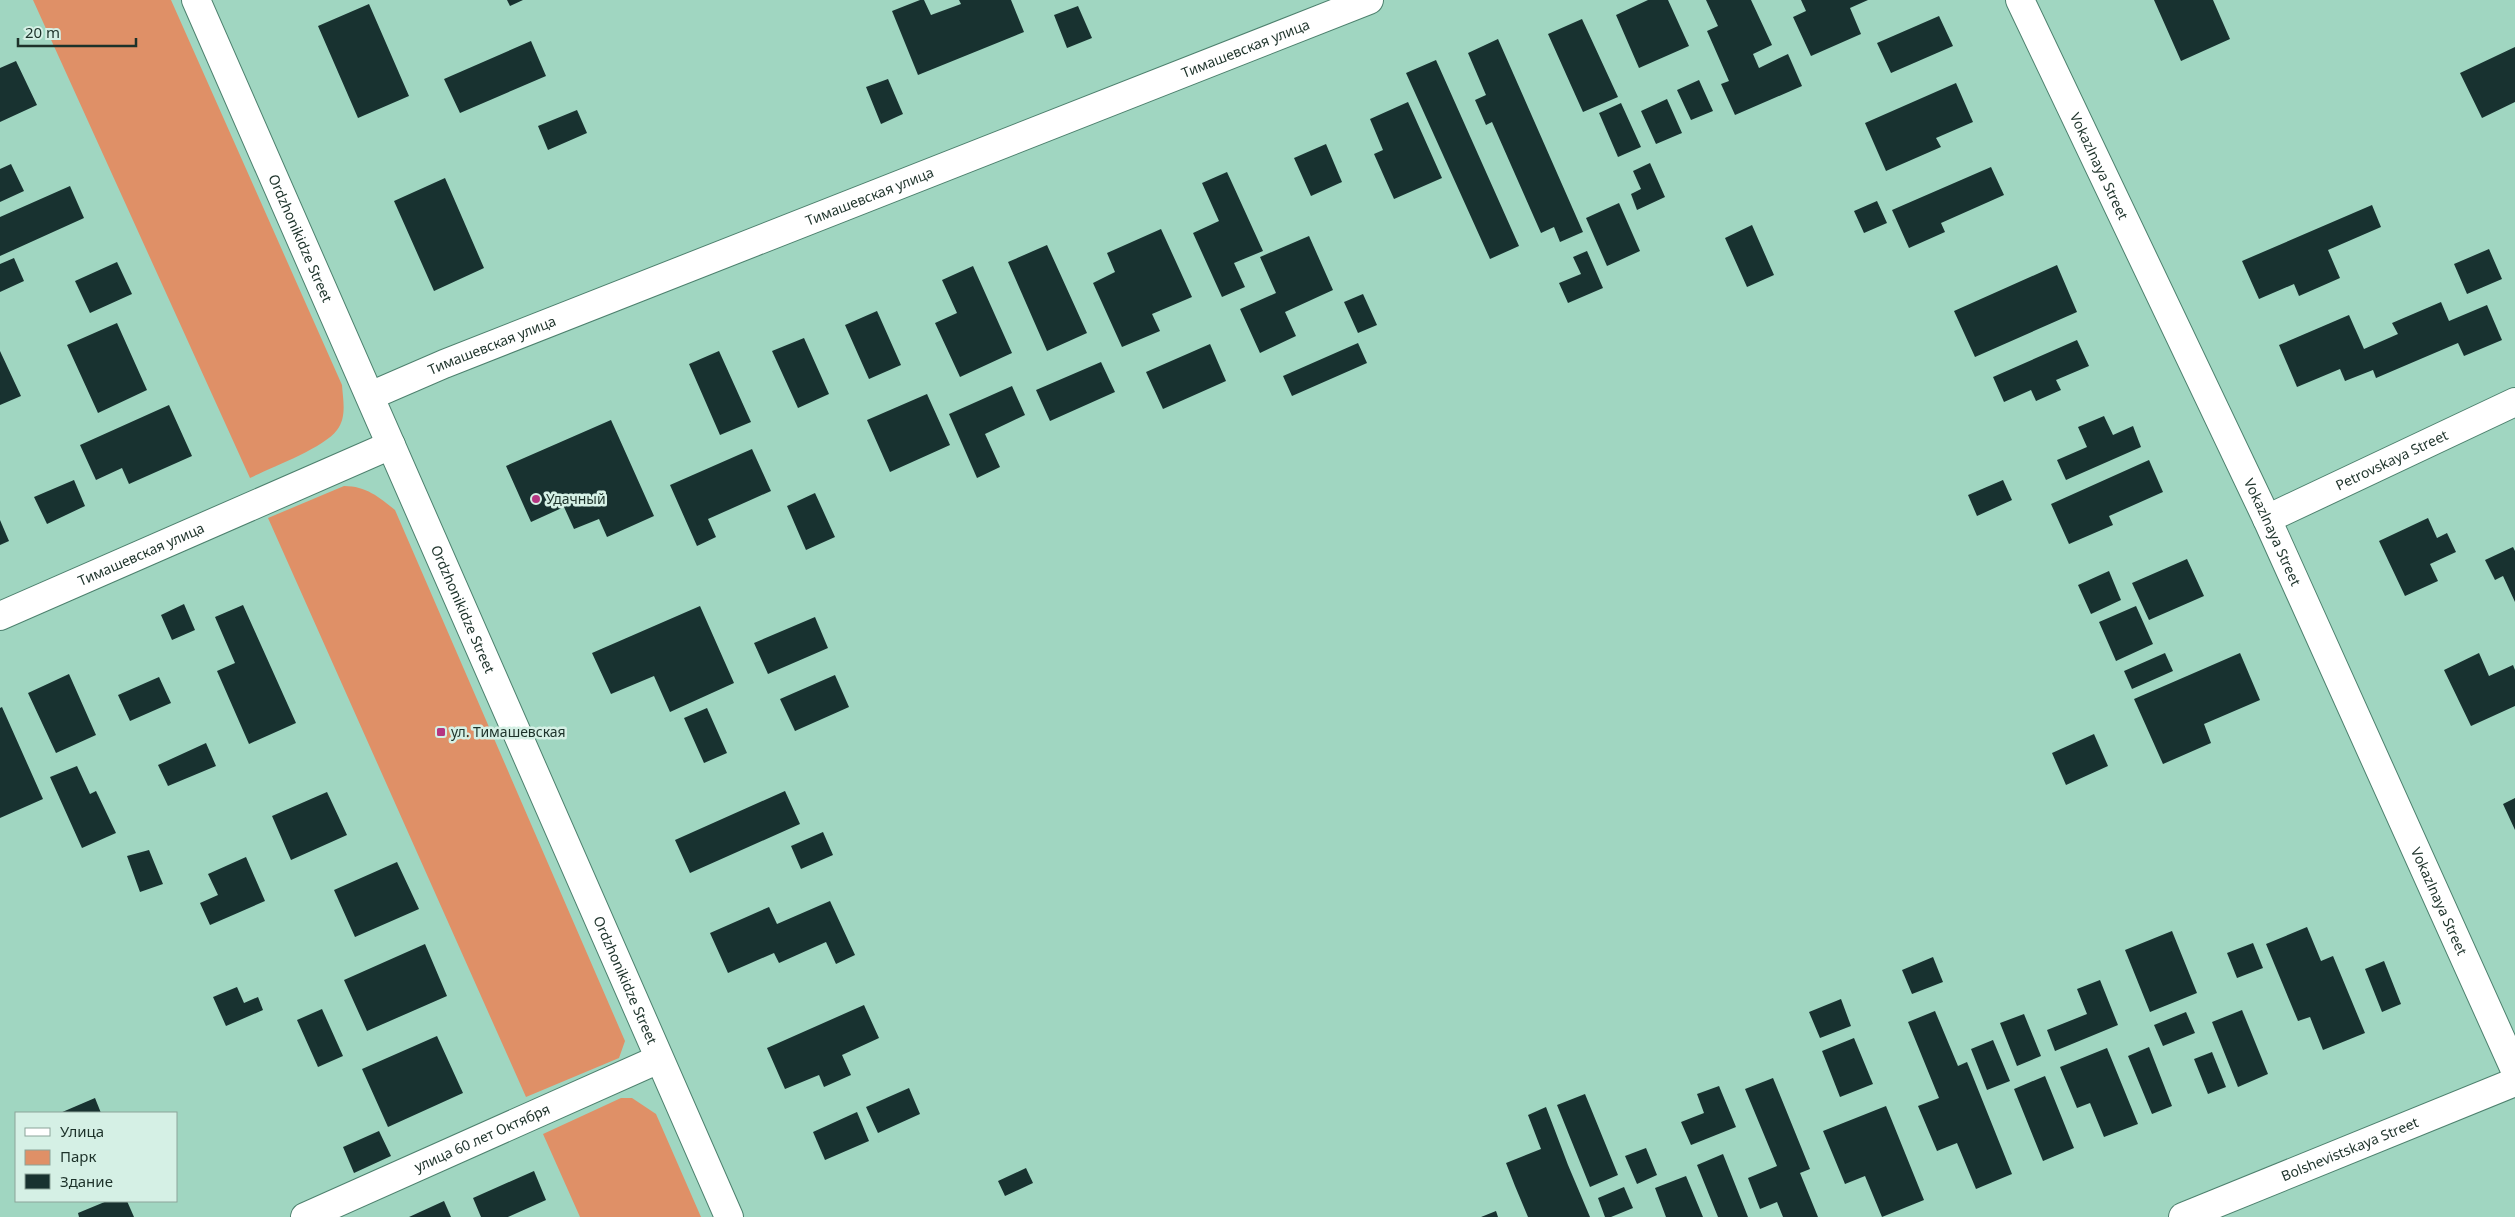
<svg xmlns="http://www.w3.org/2000/svg" width="2515" height="1217" font-family="'Noto Sans',sans-serif">
  <rect width="100%" height="100%" fill="#a0d6c1"/>
  <path fill="#df9067" d="M33 0H171L342 385C343 400 347 417 337 430 324 448 272 467 250 478Z
    M344 486C366 486 379 497 395 510L625 1041 619 1058 526 1097 268 518Z
    M621 1098H632L656 1114 701 1217H580L543 1134Z"/>
  <path fill="#183230" d="M507 0H523L510 6Z
    M920 0H924L931 15 961 4 959 0H1011L1024 32 918 75 892 11Z
    M1648 0H1668L1689 46 1639 68 1616 15Z
    M1706 0H1751L1772 45 1753 54 1759 68 1788 54 1802 86 1735 115 1721 84 1729 81 1707 31 1718 26Z
    M1801 0H1868L1850 8 1861 34 1811 56 1793 17 1806 11Z
    M2154 0H2213L2230 39 2181 61Z
    M369 4 409 96 358 118 318 26Z
    M1078 6 1092 38 1067 48 1054 15Z
    M1939 16 1953 46 1891 73 1877 43Z
    M1582 19 1618 97 1583 112 1548 34Z
    M1498 39 1583 232 1560 242 1554 227 1541 233 1492 122 1486 125 1475 100 1486 95 1468 53Z
    M531 41 546 76 460 113 444 79Z
    M2515 47V102L2482 118 2460 73Z
    M1436 60 1519 246 1490 259 1406 73Z
    M16 61 37 105 0 122V68Z
    M888 79 903 114 881 124 866 87Z
    M1699 80 1713 111 1691 120 1677 90Z
    M1956 83 1973 122 1936 138 1941 147 1886 171 1865 123Z
    M1667 99 1682 133 1656 144 1641 111Z
    M1408 102 1442 178 1394 199 1374 154 1383 150 1370 119Z
    M1621 103 1641 147 1618 157 1599 113Z
    M577 110 587 133 548 150 538 126Z
    M1326 144 1342 182 1311 196 1294 158Z
    M1650 163 1665 197 1637 210 1631 194 1641 189 1633 171Z
    M11 164 24 191 0 202V169Z
    M1991 167 2004 195 1941 223 1945 232 1909 248 1892 210Z
    M1227 172 1263 251 1234 263 1245 287 1222 297 1193 233 1219 221 1202 183Z
    M445 178 484 268 434 291 394 201Z
    M70 186 84 218 0 256V217Z
    M1877 201 1887 223 1864 233 1854 211Z
    M1619 203 1640 251 1607 266 1586 218Z
    M2372 205 2381 227 2328 250 2340 278 2299 296 2294 284 2259 299 2242 261Z
    M1752 225 1774 275 1747 287 1725 238Z
    M1161 229 1192 297 1152 314 1160 331 1122 347 1093 283 1115 272 1107 253Z
    M1309 236 1333 290 1285 312 1296 336 1260 353 1240 309 1276 293 1260 257Z
    M1047 245 1087 333 1047 351 1008 262Z
    M2489 249 2502 279 2467 294 2454 264Z
    M1587 251 1603 288 1568 303 1559 283 1581 274 1573 257Z
    M14 258 24 281 0 292V264Z
    M117 262 132 294 90 313 75 281Z
    M2057 265 2077 312 1975 357 1954 311Z
    M973 266 1012 353 960 377 935 323 957 313 942 280Z
    M1363 294 1377 325 1358 333 1344 302Z
    M2441 302 2449 321 2487 305 2502 340 2464 356 2458 343 2376 378 2373 370 2345 381 2340 369 2297 387 2279 345 2349 315 2364 349 2398 334 2392 323Z
    M877 311 901 365 869 379 845 325Z
    M117 323 147 390 98 413 67 345Z
    M804 338 829 394 798 408 772 351Z
    M2077 340 2089 366 2056 380 2061 390 2036 401 2031 390 2004 402 1993 377Z
    M1358 343 1367 363 1292 396 1283 376Z
    M1210 344 1226 381 1163 409 1146 372Z
    M0 351 21 396 0 405Z
    M719 351 751 422 720 435 689 364Z
    M1101 362 1115 392 1050 421 1036 390Z
    M1012 386 1025 415 985 434 1000 467 977 478 949 414Z
    M927 394 950 445 890 472 867 420Z
    M169 405 192 456 129 484 122 468 96 480 80 445Z
    M2104 416 2113 435 2133 426 2141 447 2066 480 2057 460 2087 447 2078 427Z
    M611 420 654 516 607 537 599 519 574 529 564 507 531 522 506 466Z
    M752 449 771 491 708 519 716 537 697 546 670 485Z
    M2149 460 2163 492 2109 516 2113 525 2069 544 2051 504Z
    M74 480 85 506 47 524 34 497Z
    M2003 480 2012 500 1977 516 1968 495Z
    M815 493 835 537 806 550 787 506Z
    M2428 518 2437 538 2447 533 2456 552 2430 564 2438 581 2405 596 2379 541Z
    M0 520 9 541 0 545Z
    M2513 547 2515 551V602L2503 576 2495 580 2485 560Z
    M2187 559 2204 596 2149 620 2132 583Z
    M2109 571 2121 600 2091 614 2078 585Z
    M184 604 195 630 172 640 161 615Z
    M243 605 296 723 249 744 217 671 235 663 215 617Z
    M700 606 734 683 670 712 654 676 611 694 592 653Z
    M2136 606 2153 644 2116 661 2099 622Z
    M815 617 828 648 768 674 754 643Z
    M2165 653 2173 671 2132 689 2124 671Z
    M2240 653 2260 700 2204 724 2211 743 2163 764 2134 699Z
    M2479 653 2489 676 2513 665 2515 670V706L2471 726 2444 670Z
    M69 674 96 735 56 753 28 693Z
    M835 675 849 707 795 731 780 699Z
    M159 677 171 703 130 721 118 695Z
    M2 707 43 799 0 818V708Z
    M707 708 727 753 704 763 684 718Z
    M2094 734 2108 766 2066 785 2052 753Z
    M206 743 216 766 168 786 158 765Z
    M77 766 90 794 96 791 116 833 82 848 50 777Z
    M785 791 800 824 690 873 675 840Z
    M327 792 347 835 291 860 272 816Z
    M2515 798V830L2503 804Z
    M823 832 833 855 801 869 791 846Z
    M149 850 163 884 140 892 127 856Z
    M246 857 265 901 210 925 200 903 218 895 208 874Z
    M397 862 419 909 355 937 334 890Z
    M830 901 855 955 836 964 826 942 779 963 774 953 728 973 710 933 769 907 777 924Z
    M2307 927 2321 961 2333 956 2365 1033 2323 1050 2310 1017 2298 1021 2266 944Z
    M2172 931 2197 993 2150 1012 2125 950Z
    M2253 943 2263 968 2237 978 2227 953Z
    M425 944 447 996 367 1031 344 980Z
    M1933 957 1943 982 1912 994 1902 970Z
    M2384 961 2401 1004 2382 1012 2365 969Z
    M2100 980 2118 1025 2055 1051 2047 1030 2087 1014 2077 989Z
    M237 987 244 1003 258 997 263 1010 226 1026 213 997Z
    M1841 999 1851 1026 1820 1038 1809 1012Z
    M864 1005 879 1038 842 1055 851 1075 824 1087 819 1075 785 1089 767 1048Z
    M322 1009 343 1056 318 1067 297 1020Z
    M2242 1010 2268 1074 2238 1087 2212 1022Z
    M1935 1011 1958 1066 1967 1062 2012 1174 1976 1189 1957 1143 1937 1151 1918 1106 1939 1098 1908 1022Z
    M2186 1012 2195 1033 2163 1046 2154 1025Z
    M2024 1014 2041 1056 2017 1066 2000 1023Z
    M437 1036 463 1093 388 1127 362 1069Z
    M1854 1038 1873 1084 1840 1097 1822 1051Z
    M1993 1040 2010 1081 1987 1090 1971 1049Z
    M2149 1047 2172 1106 2152 1114 2128 1056Z
    M2107 1048 2138 1124 2104 1137 2090 1103 2077 1108 2060 1067Z
    M2212 1052 2226 1087 2208 1094 2194 1059Z
    M2045 1076 2074 1148 2043 1161 2014 1089Z
    M1773 1078 1810 1169 1800 1173 1818 1217H1783L1777 1202 1760 1209 1748 1178 1777 1166 1745 1089Z
    M1719 1086 1736 1127 1691 1145 1681 1122 1704 1113 1697 1094Z
    M909 1088 920 1114 878 1133 866 1107Z
    M1585 1094 1618 1175 1590 1187 1557 1105Z
    M95 1098 101 1113H60Z
    M1886 1106 1924 1200 1882 1217 1865 1176 1845 1184 1823 1131Z
    M1546 1107 1568 1165 1590 1217H1528L1515 1186 1506 1163 1541 1149 1528 1115Z
    M857 1112 869 1141 825 1160 813 1132Z
    M379 1131 391 1156 354 1173 343 1147Z
    M1646 1148 1657 1175 1637 1184 1625 1156Z
    M1723 1154 1748 1217H1718L1697 1165Z
    M1026 1168 1033 1183 1005 1196 998 1181Z
    M534 1171 546 1200 508 1217H481L473 1198Z
    M1686 1176 1703 1217H1666L1655 1188Z
    M1624 1187 1633 1208 1611 1217H1605L1598 1198Z
    M107 1201H127L134 1217H79L78 1213Z
    M444 1201 451 1217H409Z
    M1496 1211 1498 1217H1481Z"/>
  <g fill="none" stroke-linecap="round" stroke-linejoin="round">
    <defs>
      <g id="minor">
        <path id="s1" d="M2020 0 2267 519 2515 1070"/>
        <path id="s2" d="M370 396 444 364 1369 0"/>
        <path id="s3" d="M2267 519 2515 402"/>
        <path id="s4" d="M0 616 391 445"/>
        <path id="s5" d="M305 1217 659 1059"/>
        <path id="s6" d="M2183 1217 2515 1082"/>
      </g>
      <g id="major">
        <path id="s7" d="M196 0 729 1217"/>
      </g>
    </defs>
    <use href="#minor" stroke="#4d816e" stroke-width="30"/>
    <use href="#major" stroke="#4d816e" stroke-width="30"/>
    <use href="#minor" stroke="#fff" stroke-width="28"/>
    <use href="#major" stroke="#fff" stroke-width="28"/>
  </g>
  <g fill="#b53681" stroke="#d5f0e5" stroke-width="2">
    <circle cx="536" cy="499" r="5"/>
    <rect x="436" y="727" width="10" height="10" rx="2.5"/>
  </g>
  <g text-anchor="middle" stroke-width="5" stroke-linejoin="round" paint-order="stroke">
    <g font-size="14" fill="#1d322a" stroke="#d5f0e5">
      <text dy="5" stroke="none"><textPath href="#s2" startOffset="942">Тимашевская улица</textPath></text>
      <text dy="5" stroke="none"><textPath href="#s1" startOffset="184">Vokazlnaya Street</textPath></text>
      <text dy="5" stroke="none"><textPath href="#s2" startOffset="538">Тимашевская улица</textPath></text>
      <text dy="5" stroke="none"><textPath href="#s7" startOffset="260">Ordzhonikidze Street</textPath></text>
      <text dy="5" stroke="none"><textPath href="#s2" startOffset="132">Тимашевская улица</textPath></text>
      <text dy="5" stroke="none"><textPath href="#s3" startOffset="138">Petrovskaya Street</textPath></text>
      <text dy="5" stroke="none"><textPath href="#s1" startOffset="589">Vokazlnaya Street</textPath></text>
      <text dy="5" stroke="none"><textPath href="#s4" startOffset="154">Тимашевская улица</textPath></text>
      <text dy="5" stroke="none"><textPath href="#s7" startOffset="665">Ordzhonikidze Street</textPath></text>
      <text dy="5" stroke="none"><textPath href="#s1" startOffset="994">Vokazlnaya Street</textPath></text>
      <text dy="5" stroke="none"><textPath href="#s7" startOffset="1070">Ordzhonikidze Street</textPath></text>
      <text dy="5" stroke="none"><textPath href="#s5" startOffset="194">улица 60 лет Октября</textPath></text>
      <text dy="5" stroke="none"><textPath href="#s6" startOffset="180">Bolshevistskaya Street</textPath></text>
    </g>
    <g font-size="14" fill="#1d322a" stroke="#d5f0e5" text-anchor="start">
      <text x="546" y="504">Удачный</text>
      <text x="451" y="737">ул. Тимашевская</text>
    </g>
  </g>
  <rect x="15" y="1112" width="162" height="90" fill="#d5f0e5" stroke="#8ba49a"/>
  <rect x="25" y="1128" width="25" height="8" fill="#ffffff" stroke="#8ba49a"/>
  <text x="60" y="1137" font-size="15" fill="#1d322a">Улица</text>
  <rect x="25" y="1150" width="25" height="15" fill="#df9067" stroke="#8ba49a"/>
  <text x="60" y="1162" font-size="15" fill="#1d322a">Парк</text>
  <rect x="25" y="1174" width="25" height="15" fill="#183230" stroke="#8ba49a"/>
  <text x="60" y="1187" font-size="15" fill="#1d322a">Здание</text>
  <path d="M18 38v8h118v-8" fill="none" stroke="#1d322a" stroke-width="2.5"/>
  <text x="25" y="38" font-size="15" fill="#1d322a" stroke="#d5f0e5" stroke-width="4" paint-order="stroke">20 m</text>
</svg>
